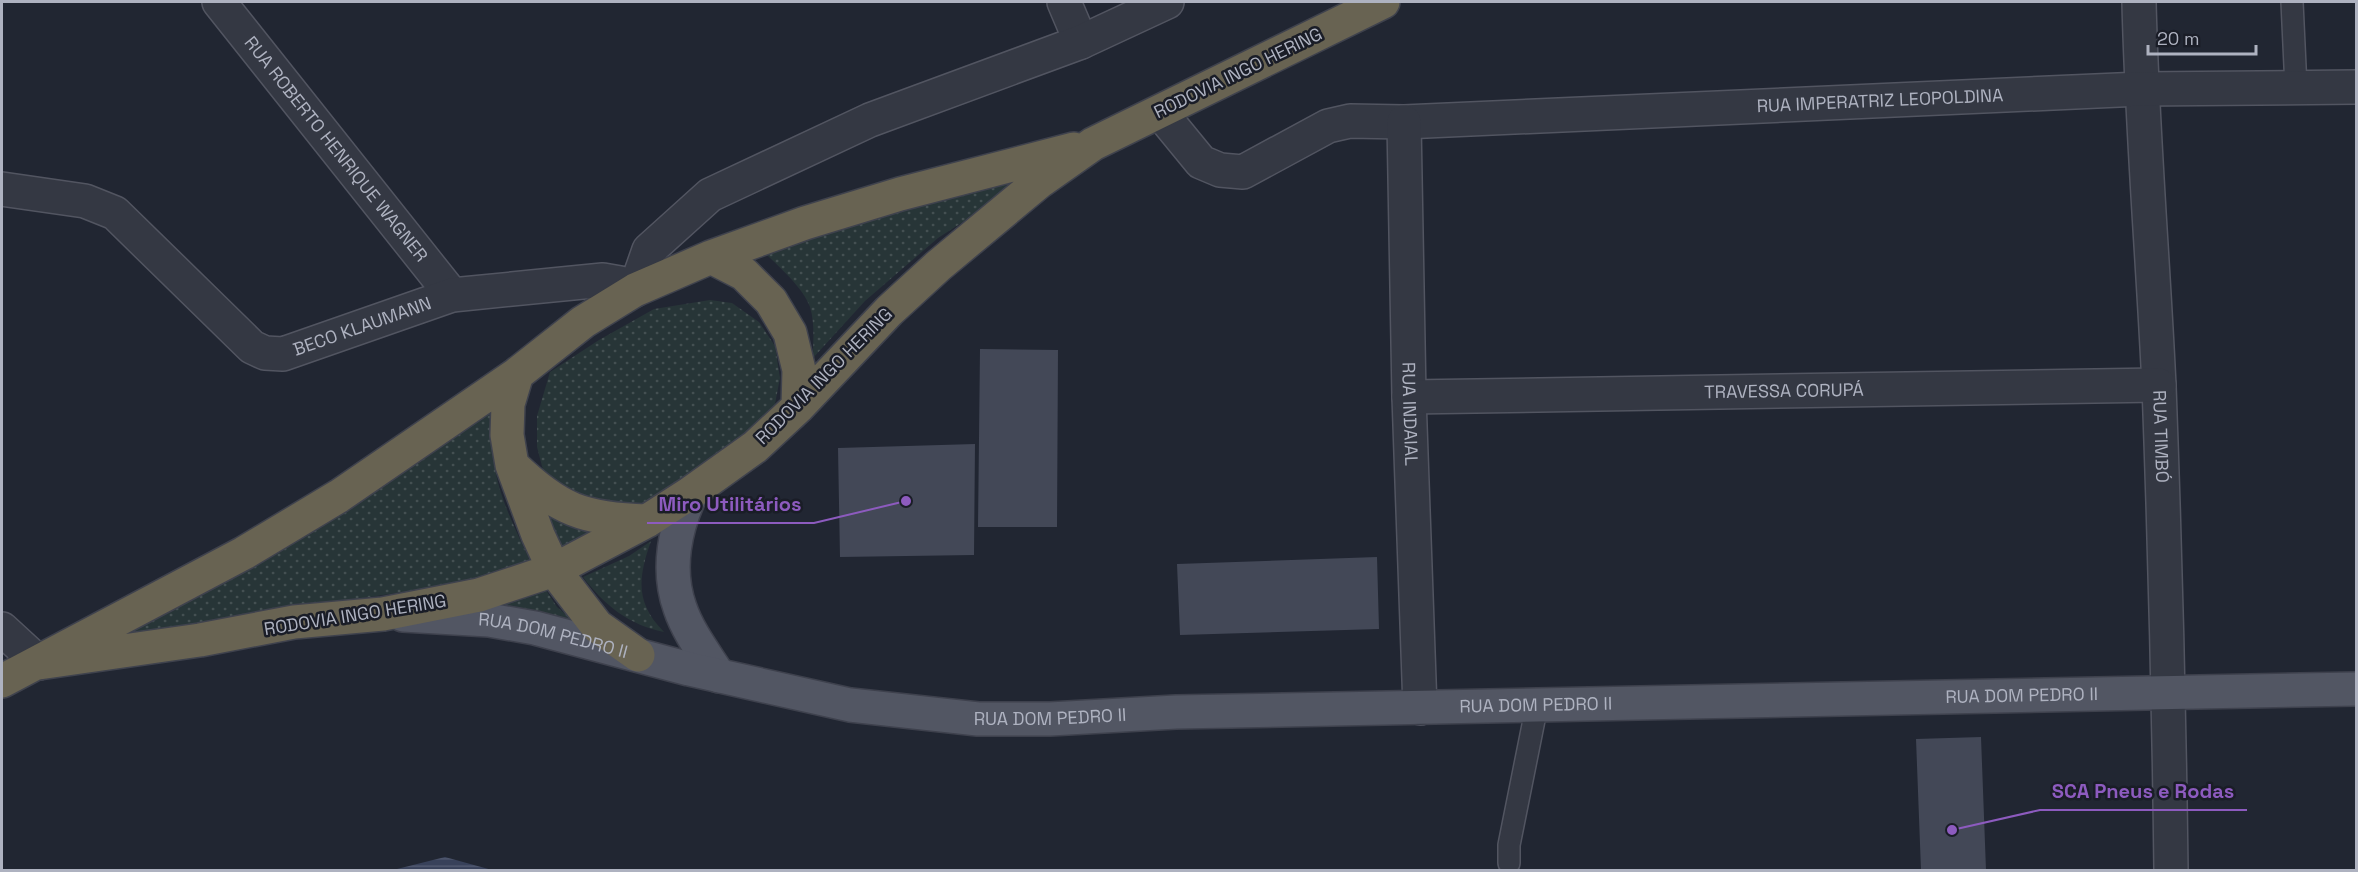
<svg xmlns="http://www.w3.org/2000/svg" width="2358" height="872" font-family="'Space Grotesk',sans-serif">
  <defs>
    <pattern id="green-dots" width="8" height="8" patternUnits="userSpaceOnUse" patternTransform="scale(1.5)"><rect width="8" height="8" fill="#273537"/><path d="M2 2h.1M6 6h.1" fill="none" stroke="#445052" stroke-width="1.8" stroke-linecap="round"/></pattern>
    <pattern id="water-rules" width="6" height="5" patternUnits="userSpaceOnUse" patternTransform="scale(1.5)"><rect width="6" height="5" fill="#38415a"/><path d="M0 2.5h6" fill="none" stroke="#525a70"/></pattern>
  </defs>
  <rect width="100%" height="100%" fill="#212632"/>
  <path fill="url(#green-dots)" d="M1062 158 938 238 865 301 813 358C813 341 815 323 810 307 802 285 774 263 758 246Z
    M710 300 732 303 759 322 775 346 780 378 774 409 736 443 643 509 611 507 563 489 543 470 537 447V416L550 372 599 340 654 309Z
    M501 399C498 410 494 423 493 435 490 482 512 521 531 563L471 582 315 605 177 638 124 634Z
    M533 496 616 529 560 557Z
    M651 541C638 578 635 603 664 632 629 625 604 605 583 577L629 556Z
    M544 587 557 607 575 622 475 606Z"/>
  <path fill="url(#water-rules)" d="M445 857 492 870H393Z"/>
  <path fill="#434857" d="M980 349 1058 350 1057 527H978Z
    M975 444 974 555 840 557 838 448Z
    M1377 557 1379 629 1180 635 1177 564Z
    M1981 737 1986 870H1921L1916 739Z"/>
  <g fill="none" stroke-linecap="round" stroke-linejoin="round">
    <defs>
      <path id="lane" d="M2292 2 2296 88
        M1509 863V845L1537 705"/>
      <g id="street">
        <path id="s1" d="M219 2 452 295"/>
        <path d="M1064 2 1081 42"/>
        <path id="s2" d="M2139 2C2142 130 2153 258 2159 386 2165 547 2169 709 2171 870"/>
        <path id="s3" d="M1160 112 1201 162 1220 170 1243 172 1328 126 1350 121 1404 122 2141 89 2356 87"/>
        <path id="s4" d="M1404 122 1409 397 1420 708"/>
        <path id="s5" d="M2 189 85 201 115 213 252 347 265 353 283 354 452 295 603 280 620 283 635 290 649 250 710 195 870 120 1081 42 1167 2"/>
        <path id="s6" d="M1409 397 2159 385"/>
        <path d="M2 629 39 663"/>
      </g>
      <g id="primary">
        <path d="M692 492C675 527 666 569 680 608 688 632 705 654 719 676"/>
        <path id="s7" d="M403 615 489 620 535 628 689 669 850 705 978 719H1050L1176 712 2356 689"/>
      </g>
      <path id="highway" d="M711 257 744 274 771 301 790 333 799 370 798 407
        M517 374 508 404 507 435 512 465 538 535 554 570 597 626 638 655
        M513 466C559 510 583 519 647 521
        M39 663 200 640 294 622 383 614 479 595 554 570 647 521 692 492 755 447 798 407 889 311 938 266 1039 182 1093 144 1383 2
        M2 681 244 553 339 496 517 374 583 322 635 290 711 257 805 223 900 194 1074 149"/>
    </defs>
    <use href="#lane" stroke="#525561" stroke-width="24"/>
    <use href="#street" stroke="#525561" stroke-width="36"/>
    <use href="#primary" stroke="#3e414d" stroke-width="36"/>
    <use href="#highway" stroke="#3f424d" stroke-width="36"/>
    <use href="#lane" stroke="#343843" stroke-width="21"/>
    <use href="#street" stroke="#343843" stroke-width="33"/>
    <use href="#primary" stroke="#525663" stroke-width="33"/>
    <use href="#highway" stroke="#686352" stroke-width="33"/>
  </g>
  <g text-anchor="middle" stroke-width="5" stroke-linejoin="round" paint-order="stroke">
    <g font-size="18" fill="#aeb2c0" stroke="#1a1d27">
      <text transform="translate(1238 73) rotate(-26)" y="6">RODOVIA INGO HERING</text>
      <text dy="6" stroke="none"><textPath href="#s3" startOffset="758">RUA IMPERATRIZ LEOPOLDINA</textPath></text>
      <text dy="6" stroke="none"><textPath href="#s1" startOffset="188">RUA ROBERTO HENRIQUE WAGNER</textPath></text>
      <text dy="6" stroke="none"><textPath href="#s5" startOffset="424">BECO KLAUMANN</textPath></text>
      <text transform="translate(824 376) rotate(-45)" y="6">RODOVIA INGO HERING</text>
      <text dy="6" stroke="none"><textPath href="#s6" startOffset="375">TRAVESSA CORUPÁ</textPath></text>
      <text dy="6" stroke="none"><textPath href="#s4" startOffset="292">RUA INDAIAL</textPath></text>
      <text dy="6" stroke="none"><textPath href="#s2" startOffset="435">RUA TIMBÓ</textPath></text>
      <text transform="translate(355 615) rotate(-9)" y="6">RODOVIA INGO HERING</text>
      <text dy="6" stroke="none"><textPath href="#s7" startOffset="152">RUA DOM PEDRO II</textPath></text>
      <text dy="6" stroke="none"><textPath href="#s7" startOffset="1630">RUA DOM PEDRO II</textPath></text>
      <text dy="6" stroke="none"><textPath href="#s7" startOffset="1144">RUA DOM PEDRO II</textPath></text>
      <text dy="6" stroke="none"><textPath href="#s7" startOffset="658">RUA DOM PEDRO II</textPath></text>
    </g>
  </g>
  <path fill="none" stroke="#8d5bbf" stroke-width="2" d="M906 501L814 523H647M1952 830L2040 810H2247"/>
  <g fill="#8d5bbf" stroke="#1a1d27" stroke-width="2">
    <circle cx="906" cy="501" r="6"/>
    <circle cx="1952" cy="830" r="6"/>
  </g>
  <g font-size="20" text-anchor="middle" font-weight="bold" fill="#8d5bbf" stroke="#1a1d27" stroke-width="5" stroke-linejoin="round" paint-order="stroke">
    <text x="730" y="511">Miro Utilitários</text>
    <text x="2143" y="798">SCA Pneus e Rodas</text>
  </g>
  <rect width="2358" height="872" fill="none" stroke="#aeb2c0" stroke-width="6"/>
  <path d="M2148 45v9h108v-9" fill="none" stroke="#aeb2c0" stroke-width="3"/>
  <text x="2157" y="45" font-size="18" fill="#aeb2c0" stroke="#1a1d27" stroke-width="4.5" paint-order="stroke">20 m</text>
</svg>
